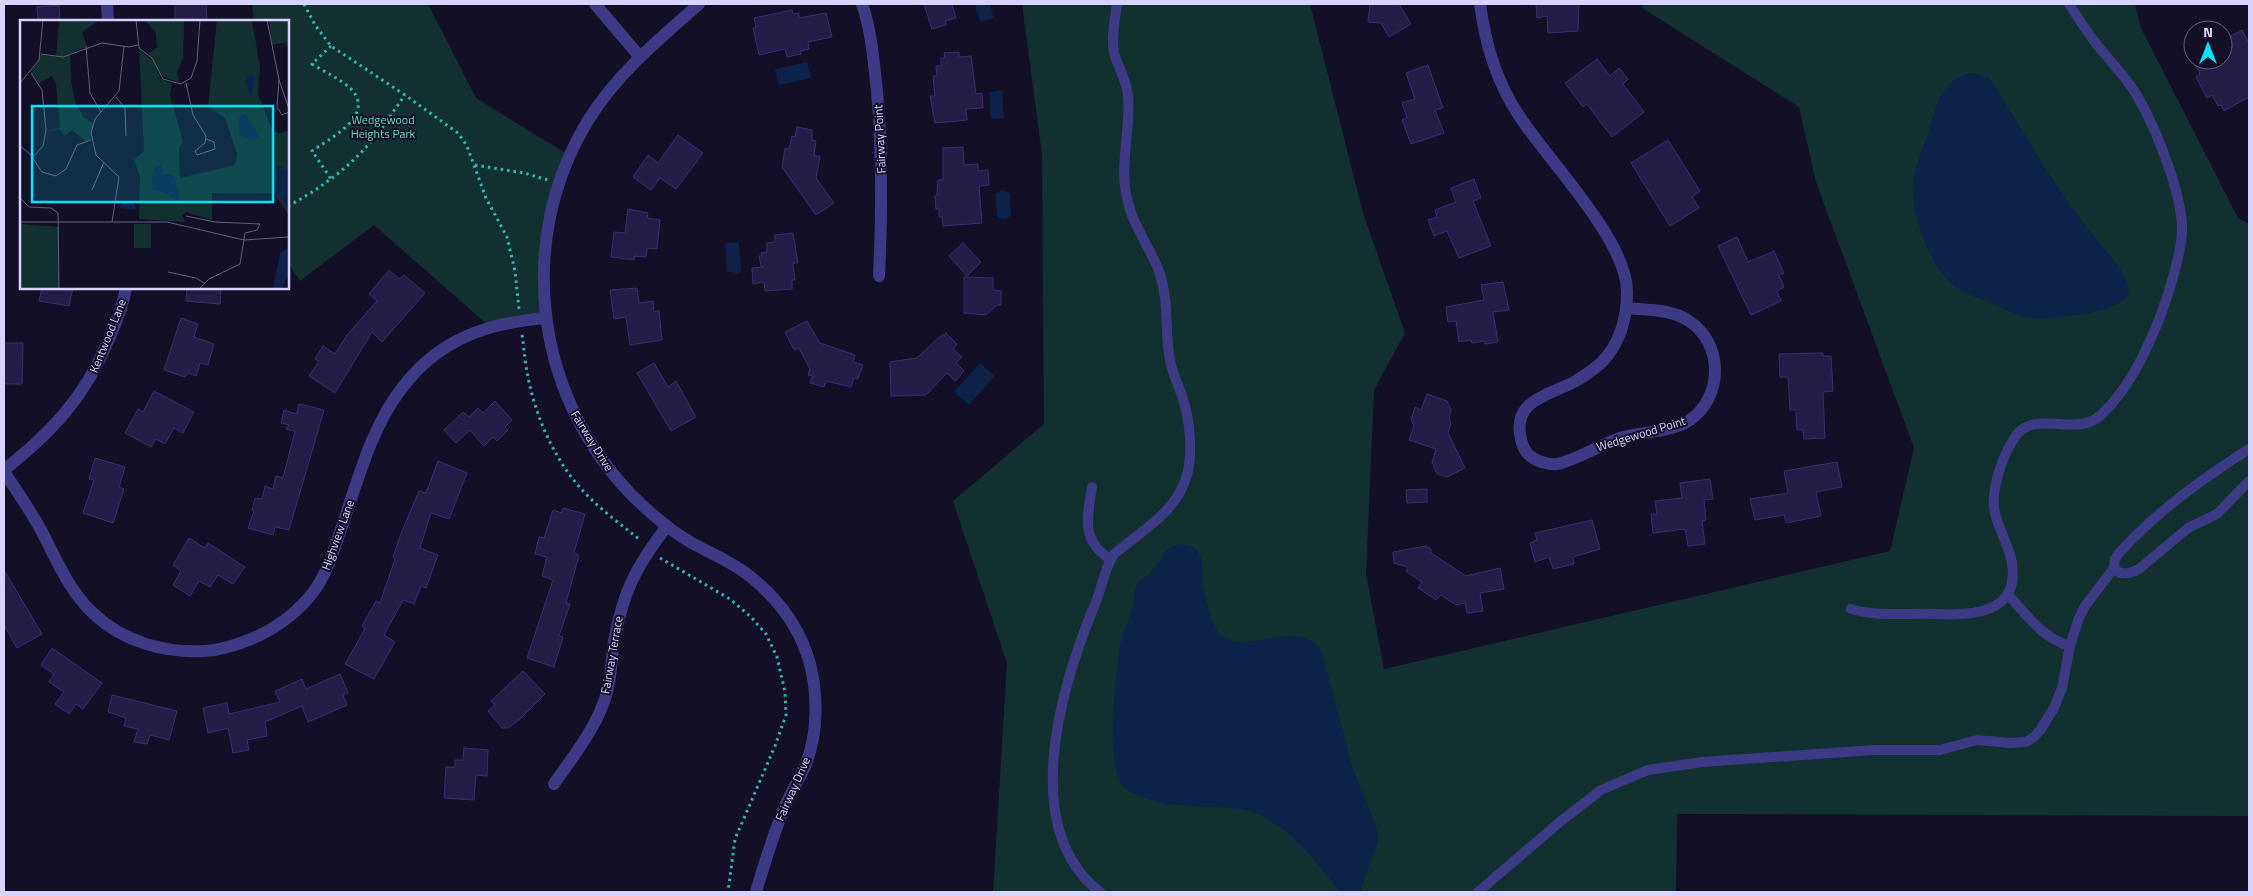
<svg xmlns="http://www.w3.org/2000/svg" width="2253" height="896" font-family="'Titillium Web',sans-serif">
  <rect width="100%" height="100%" fill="#130f26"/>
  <path fill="#12302f" d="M252 4H428L476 98 570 156 550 215 546 318 489 326 374 225 300 281 288 263V21H254Z
    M1022 4H1310L1363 213 1405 333 1374 390 1366 574 1384 669 1890 551 1914 448 1816 182 1799 107 1642 8 1643 4H2135L2141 28 2238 218 2249 224V816L1677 814 1676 892H993L1007 663 953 501 1044 424 1042 155Z"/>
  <path fill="#0c2248" d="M975 4H990L994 18 980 22Z
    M807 62 811 78 779 85 775 69Z
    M1971 73 1988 77 1994 85C2029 140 2059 195 2101 245 2112 258 2130 276 2129 294 2119 308 2093 313 2077 315 2062 316 2047 320 2032 318 2018 317 2006 310 1993 304 1979 298 1964 294 1952 284 1929 265 1913 218 1913 189 1913 169 1923 149 1929 130 1936 106 1942 79 1971 73Z
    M1002 90 1004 118 991 119 989 92Z
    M1002 190 1010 193 1011 216 1004 219 997 217 995 194Z
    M739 242 741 271 735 274 734 272H727L725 243Z
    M980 363 995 376 969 405 954 392Z
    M1180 544C1188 545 1196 546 1199 554 1204 563 1201 575 1203 584 1205 595 1213 628 1220 635 1246 658 1302 614 1322 653L1353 769 1377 828 1378 842 1360 892H1340C1316 862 1281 815 1240 809 1203 804 1157 811 1125 788 1103 771 1117 662 1122 635 1124 628 1129 622 1131 614 1134 606 1133 597 1136 588 1138 580 1146 578 1151 572 1157 565 1161 557 1167 550 1170 547 1175 546 1180 544Z"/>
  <path fill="#241b47" stroke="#3b2d73" d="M175 4H206L207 21H175Z
    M924 4H952L956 18 945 21 946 25 932 29Z
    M1370 4H1399L1411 24 1389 37 1381 23 1368 22Z
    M1536 4H1579L1578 31 1548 33 1547 16 1537 18Z
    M59 5 60 21H38L37 7Z
    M792 10 793 14 799 13V18L826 13 832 37 808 42 809 49 800 51 801 54 787 57 785 49 759 55 753 28 756 27 754 18Z
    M2242 30 2249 43V97L2224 111 2221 105 2218 106 2212 95 2207 98 2196 77 2200 74 2195 64 2202 60H2223V40Z
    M959 52V57L971 56 976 94 982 93 983 108 966 109 967 120 935 123 930 96H935L933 76H937L936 66H941V58H945L944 53Z
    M1597 59 1610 76 1619 68 1628 79 1623 84 1644 112 1612 137 1587 104 1583 107 1565 83Z
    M1428 65 1443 108 1435 110 1444 133 1411 144 1402 120 1407 118 1402 103 1415 99 1406 73Z
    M797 127 812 130V140L816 141 814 155 820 157 816 178 834 203 816 215 782 167 785 148 789 149 792 136 795 137Z
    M678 135 703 153 676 189 660 178 651 190 633 177 648 155 658 163Z
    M1668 140 1700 191 1692 197 1699 208 1670 226 1631 163Z
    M963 147 964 165 978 164V171L988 170 989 185 979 186 982 223 943 226 942 217H939V209H936L935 196 937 195 938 180H943V148Z
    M1474 179 1481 198 1473 201 1491 246 1459 258 1447 231 1434 236 1428 220 1437 217 1435 210 1456 202 1451 188Z
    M628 209 648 213 647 218 660 220 657 249 647 248 646 257 634 256V260L611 257 614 232 625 233Z
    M793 233 798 263H793L795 280H792V289L765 291 764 282 753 284 752 268 763 267 761 266 759 256H762L761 253 767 252V243L775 242V235Z
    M1737 237 1748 262 1774 251 1784 273 1779 275 1784 287 1777 291 1781 301 1751 315 1718 246Z
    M963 243 981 262 967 276 949 256Z
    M389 270 399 279 404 275 425 293 382 342 372 332 335 393 309 376 319 361 315 359 323 346 335 354 347 335 377 301 369 294Z
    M964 277 993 278V290L1001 291V305H997L986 315 964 313Z
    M1503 282 1509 310 1493 312 1498 342 1485 344 1484 341 1472 343 1471 340 1459 342 1456 321 1448 322 1446 307 1484 300 1481 285Z
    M42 288H73L69 306 39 301Z
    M187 288H221L220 304 186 301Z
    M637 288 639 303 653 301 654 312 659 311 662 340 630 345 626 317 614 319 610 290Z
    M181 318 198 324 194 337 214 344 208 365 200 363 196 376 188 373 185 377 164 370Z
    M807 321 820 343 855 355 853 362 863 365 858 379 854 378 851 387 826 381 824 387 810 383 813 376 808 375 810 369 799 348 794 350 785 332Z
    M946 333 957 344 953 349 962 357 956 363 964 371 955 381 947 373 926 395 891 396 890 362 917 358 938 338Z
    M4 343H23L22 384H4Z
    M1823 353V356H1831L1833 391 1823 392 1825 438 1804 439 1803 430H1797L1796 410H1790L1788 377H1780L1779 354Z
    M654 363 668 387 676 381 696 417 671 431 637 373Z
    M154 391 194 412 183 433 174 428 165 444 156 439 151 447 125 433 138 409 143 412Z
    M1427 394 1447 401 1451 410 1449 418 1451 423 1448 433 1465 468 1447 477 1437 474 1432 462 1436 449 1409 440 1414 426 1411 420 1415 407 1421 410Z
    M495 401 512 420 505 427 508 430 497 441 493 437 484 446 470 430 456 443 444 430 463 412 469 417 478 408 483 413Z
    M299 404 324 410 289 530 275 527 273 535 248 528 254 511 252 510 255 498 262 499 265 486 273 489 276 476 283 478 295 431 286 429 289 425 281 423 284 410 297 414Z
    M95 458 125 467 119 487 124 489 113 523 83 513 94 480 89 479Z
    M438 461 467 473 449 519 431 513 420 548 438 555 426 588 421 586 414 604 403 600 384 635 395 642 374 679 345 664 365 629 362 626 376 601 380 603 395 559 393 557 402 531 419 491 426 493Z
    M1837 462 1842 487 1816 492 1821 516 1786 523 1784 515 1755 520 1750 499 1788 493 1784 471Z
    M1710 479 1713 499 1704 500 1706 520 1702 521 1705 544 1688 546 1685 529 1653 533 1651 514H1657L1655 501 1682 498 1680 483Z
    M1427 489V502L1407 503 1406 490Z
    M563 508 585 514 574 553 579 555 566 603 570 604 559 636 563 637 554 667 527 658 553 580 542 576 547 557 535 554 539 537 544 538 553 510 562 513Z
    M1592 520 1600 549 1573 557 1574 564 1553 569 1549 557 1535 562 1530 543 1537 540 1535 533Z
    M189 538 205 548 208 543 245 567 233 584 218 575 210 587 199 581 190 596 173 585 181 571 173 565Z
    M1426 546 1431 549V553L1466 576 1500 568 1504 589 1480 593 1483 611 1467 613 1465 603 1456 605 1441 595 1436 600 1418 588 1422 582 1407 572V567L1394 563 1393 552Z
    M4 570 42 634 17 648 4 625Z
    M52 648 102 683 83 709 76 704 69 714 55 704 64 692 49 682 54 674 41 665Z
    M523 671 545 694 520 719 508 728H502L488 711 495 705 491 701Z
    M340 674 348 693 343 695 347 705 308 722 302 706 265 722 267 736 247 740 249 750 233 753 228 728 208 733 203 708 227 703 229 714 280 702 275 691 302 679 306 689Z
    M112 695 177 711 169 740 150 735 147 744 134 742 138 729 124 726 126 718 108 712Z
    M464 748 488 750 487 776 476 775 474 800 444 798 446 767H455V760H463Z"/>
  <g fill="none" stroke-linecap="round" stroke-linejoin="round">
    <path stroke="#2fb8b0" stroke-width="3" stroke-dasharray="2.5 4" stroke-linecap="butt" d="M304 4 315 25 331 46 405 95 458 133 467 146 486 198 507 237 515 271 519 309
      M331 46 312 64C325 72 342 80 352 90 375 116 329 139 312 151L331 179
      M475 165 524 173 548 180
      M288 206C318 190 346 170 368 145 382 130 393 111 405 95
      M522 335C524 345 524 355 526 366 533 411 553 460 585 493 602 511 622 525 640 540
      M660 558 730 599 751 617 766 634 777 657 785 692 786 715 775 746 735 839 728 892"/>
    <path stroke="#3d3a85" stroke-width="10" d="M2249 449C2203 478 2156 512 2119 553L2115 559 2114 568C2121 577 2131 573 2139 569L2188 528 2217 514 2249 481
      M1092 487C1087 517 1081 541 1110 559
      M2007 594C2027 614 2041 638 2070 646
      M1851 609C1878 617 1907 613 1935 614 1971 616 2020 614 2012 563 2009 544 1997 528 1994 508 1992 487 2002 458 2013 440 2032 406 2075 439 2101 415 2129 389 2146 352 2160 317 2169 292 2181 257 2182 231 2183 194 2152 116 2130 85 2119 70 2106 56 2094 41 2085 29 2077 16 2069 4
      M1100 892C1017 828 1062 684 1095 604 1102 588 1104 569 1114 554 1141 531 1177 512 1187 475 1193 451 1190 420 1182 396 1178 384 1172 373 1170 360 1164 329 1170 303 1159 271 1149 246 1132 224 1127 198 1119 164 1131 130 1128 96 1127 80 1118 68 1114 53 1111 37 1115 20 1117 4
      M1478 892 1561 821 1601 790 1648 770 1702 762 1874 750H1940L1977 740 2010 743 2026 742 2034 737 2041 729 2054 708 2062 688 2070 646 2079 618 2085 606 2114 568"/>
    <path stroke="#3d3a85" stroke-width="12" d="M107 4 108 21
      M595 4 640 57
      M699 4C659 39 617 74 589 119 512 243 536 405 641 504 656 518 674 533 692 543 710 553 730 561 747 574 777 597 800 627 810 664 818 695 818 733 806 764 799 780 789 795 783 811 772 838 764 865 756 892
      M862 4C871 29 873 56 876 82 883 147 882 211 879 276
      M1480 4C1485 42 1496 81 1518 114 1547 160 1627 239 1627 292 1627 318 1620 343 1602 362 1593 370 1582 378 1572 383 1549 395 1515 400 1520 434 1521 441 1523 449 1528 454 1535 461 1548 465 1557 464 1574 461 1602 444 1620 438 1642 431 1670 433 1690 420 1724 396 1723 343 1689 321 1671 309 1648 310 1627 308
      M4 470C53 431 85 397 109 339 116 323 123 305 126 288
      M4 472C17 491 30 510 41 530 56 559 70 593 95 615 124 642 165 653 204 651 223 650 240 644 258 636 279 626 299 611 314 591 327 573 333 552 340 532 357 484 370 429 402 388 439 339 487 323 546 318
      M554 784C574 755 598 726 607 692 612 675 611 658 614 642 623 591 636 567 667 526"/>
  </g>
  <g text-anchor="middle" stroke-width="4" stroke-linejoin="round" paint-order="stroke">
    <g font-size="12" fill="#5fe0c0" stroke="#130f26">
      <text x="383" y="124">Wedgewood<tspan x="383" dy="14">Heights Park</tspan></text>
    </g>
    <g font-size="12" fill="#d9d4ff" stroke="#130f26">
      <text transform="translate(880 139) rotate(-93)" y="4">Fairway Point</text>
      <text transform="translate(108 336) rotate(-68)" y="4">Kentwood Lane</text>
      <text transform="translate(1641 434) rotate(-17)" y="4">Wedgewood Point</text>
      <text transform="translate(592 441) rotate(58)" y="4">Fairway Drive</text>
      <text transform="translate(338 535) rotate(-70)" y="4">Highview Lane</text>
      <text transform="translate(612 655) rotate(-80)" y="4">Fairway Terrace</text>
      <text transform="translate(793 789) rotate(-66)" y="4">Fairway Drive</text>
    </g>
  </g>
  <g transform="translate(20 20)">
    <rect width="269" height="269" fill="#130f26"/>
    <path d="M39 0 77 2 62 12 67 26 50 34 51 62 55 81 63 97 73 103 71 120 65 121 52 110 44 116 41 110 26 111 40 108 36 64 32 56 19 63 11 53 21 34 36 37ZM125 0H164L163 38 157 53 159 62 143 57 128 33 137 28 136 13ZM197 0H246L232 1 240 47 238 74 252 110 258 113 269 111V195L254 173H192V200L166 192 162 196 166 202 119 199 120 157 114 140 124 131 119 29 133 41 141 59 152 64 150 75 163 122 159 128 160 158 215 145 217 134 205 98 188 87ZM249 0H269V32L266 22 252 25ZM0 204 39 207V269H0ZM114 204H131V228H114Z" fill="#12302f"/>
    <path d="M229 54 236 56 231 77 225 62ZM225 94 239 115V118L230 120 220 115 218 103 220 96ZM137 145H141L143 154 153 155 160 175 158 182 147 174 132 169V154ZM260 146 269 151V191L254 169 258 157 256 147ZM114 181 116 190 100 188 102 182ZM269 228V255L261 269H253L260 233Z" fill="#0c2248"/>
    <path fill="none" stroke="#625e7d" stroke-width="1" d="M116 0 119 28 132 38 143 59 161 64 171 58 177 41 180 0M247 0 259 60M66 26 70 73 81 92M21 34 43 37 82 23 109 27 118 25M11 53 22 70 26 110 23 126 13 137M0 63 19 40 23 0M166 63 173 95 186 116 185 123 175 131 177 135 195 129 194 122 186 119M96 77 105 88 106 116M269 89 259 60 257 87 262 95 269 92M0 126 10 134 22 152 36 156 46 149 57 125 71 120M72 170 84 142M0 178 9 187 31 188 38 193 39 269M166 196 195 202 240 204 237 210 225 213 220 244 189 259 179 269M0 202H147L224 220 269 217M92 202 99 157 76 135 71 113 75 99 99 71 104 26M148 252 176 258 184 263"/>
    <path fill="#00e5ff" fill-opacity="0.15" stroke="#00e5ff" stroke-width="2.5" d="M12 86H253V182H12Z"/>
    <rect width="269" height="269" fill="none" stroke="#d9d4ff" stroke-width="2.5"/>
  </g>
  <rect width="2253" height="896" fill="none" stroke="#d9d4ff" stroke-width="10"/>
  <g transform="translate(2208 45)"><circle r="24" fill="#130f26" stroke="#625e7d"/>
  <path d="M0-4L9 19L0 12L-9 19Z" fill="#00e5ff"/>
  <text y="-8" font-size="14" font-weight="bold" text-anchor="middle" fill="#d9d4ff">N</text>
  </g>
</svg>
